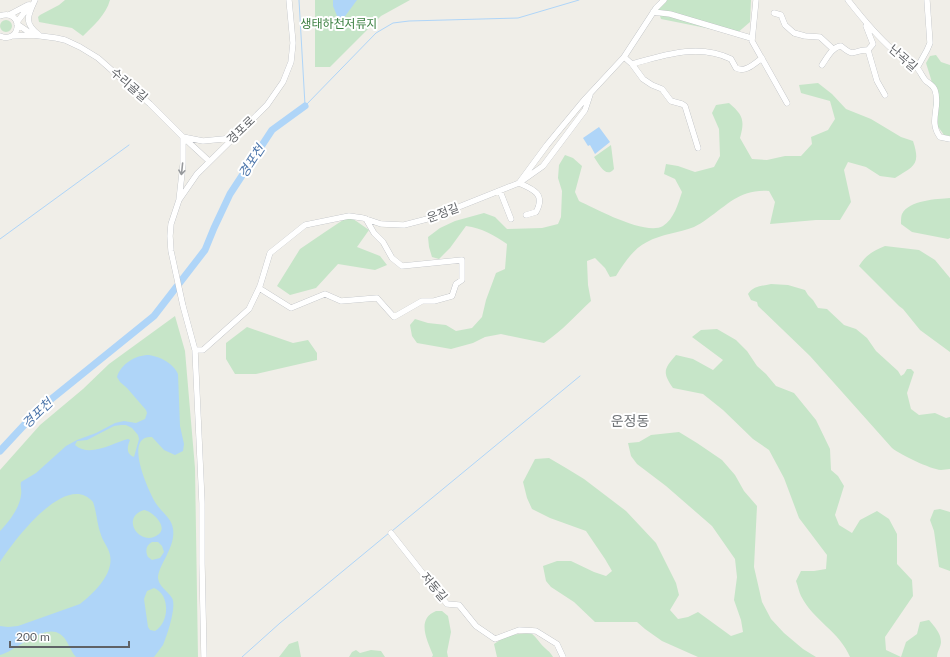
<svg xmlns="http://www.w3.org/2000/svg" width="950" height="657" font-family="Lato,'Noto Sans KR',sans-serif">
  <rect width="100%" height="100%" fill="#f0eee8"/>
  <path fill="#c6e5c8" d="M65 0H110C106 15 93 26 83 36L72 28 39 22 38 17 40 15 59 5Z
    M315 0H410L381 16 330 67H315Z
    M667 0H751L750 22 736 34 661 19 658 10Z
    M0 26a6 6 0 1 1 12 0a6 6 0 1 1-12 0Z
    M936 55 941 62 950 65V136L944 135 934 121 933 105 935 97 931 79 926 63 930 56Z
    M818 83 832 94 846 109 871 119 901 137 913 141C921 165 914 166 895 178L880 176 866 167 848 162 844 170 851 202 840 220H816L770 224 775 202 769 191C740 189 729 204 707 219 703 222 698 225 694 227 679 233 661 234 647 242 633 249 624 263 616 276L610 277 605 268 595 258 587 261 588 285 591 301C576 315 562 331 544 343L501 334 485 337 473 343 451 349 417 343 412 336 410 325 415 319 428 323 446 325 456 331 472 328 482 317 486 300 496 273 505 269 507 244C494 235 482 228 466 226L450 248 439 259 432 257 429 247 428 237 440 228 455 221 484 213 495 217 507 229 542 228 558 224 561 217 562 191 558 178 559 165 565 155 573 158 582 166 575 192 579 201C596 209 646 236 663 226 674 219 678 204 682 192L675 179 664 174 666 164 678 166 695 172 714 167 720 156 719 129 712 113 716 105 729 103C743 115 745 120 740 138L752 159 767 160 785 156H801L812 144 811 137 828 130 835 119 830 101 801 93 799 85Z
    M611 145 614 169C606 179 599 164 594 157Z
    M950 198V238L948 239 912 232 901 224C901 221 901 216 902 214 909 200 937 199 950 198Z
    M349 216 369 230 357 247 380 256 387 265 375 270 338 264 316 288 290 295 277 286 300 249 325 232Z
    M885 246 919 250 935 260 950 278V352L920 330 903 309 899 306 859 266C866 255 873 251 885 246Z
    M771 284 788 285 805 290 808 295 813 300 818 308 827 309 844 325 856 329 867 338 876 351 898 371 901 376 904 374 907 369H911L914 372 907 393 911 409 919 415 935 413 946 418 950 417V469C947 469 944 470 941 470 930 469 901 455 892 448L810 356 758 306 757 302 751 300 748 294C753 286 762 286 771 284Z
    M175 316 185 351 195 468 198 657H0V470L40 425 83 389 109 364Z
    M247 327 293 343 308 340 317 353V360L256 374H235L226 359V343Z
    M717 329 736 340 747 351 757 366 766 374 776 386 794 393 816 420 830 449 831 470 838 476 844 486 835 515 839 525 852 533 860 520 877 511 889 519 897 534V564L912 580 913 596 885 637 886 650 901 657 906 642 917 634 920 622 929 620C934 626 941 633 941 642 941 647 937 651 937 657H850C840 632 813 620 801 596 799 592 798 586 796 581L801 571H814L826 569 827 555 799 518 784 478 769 450 753 439 723 410 703 394 673 388C662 372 664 369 676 355L693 359 713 370 723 360 692 337 701 330Z
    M679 432 697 443 722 460 735 475 744 491 757 506 754 567 762 602 771 619 784 633 803 649 816 657H698L662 641 645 629 637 622H595L574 602 551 587 546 581 543 566 557 561H571L594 572 606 576 612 571 605 559 586 531 550 518 532 509 527 498 523 482 535 459 549 458 566 468 584 479 626 511 656 543 676 583 679 595 670 610 678 619 688 617 698 612 731 636 743 632 741 620 734 600 737 577 735 559 712 526 666 486 637 464 631 456 628 443 639 442 651 435Z
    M940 509 950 512V571L939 567 934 531 930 520 934 510Z
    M436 611H442L448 616 451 632 447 652 448 657H432L433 655C427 640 416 619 436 611Z
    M531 633C536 637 537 639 541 644 545 649 550 651 553 657H497L494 644 508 635Z
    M298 641 301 657H279L289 644Z
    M356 650 360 653 371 650 381 651 385 657H349L352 652Z"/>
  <path fill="#afd5f8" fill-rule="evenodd" d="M333 0H357L340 23 333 6Z
    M599 127 610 142 595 154 590 145 588 146 583 138Z
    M149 355C161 357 173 363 178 374L180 426 184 444 183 451 175 455 164 450 152 437C123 435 148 490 155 502 160 511 172 518 173 529 176 547 158 565 158 578 159 587 168 591 172 598 177 606 167 636 163 645 160 649 157 653 154 657H76C70 651 68 639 60 634 44 623 16 651 0 655V626L8 627 18 626 80 604C94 593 114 574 110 555 109 548 103 542 101 535 97 525 97 513 93 502 66 470 13 542 0 562V531C9 522 20 507 21 495 22 490 20 486 21 482L36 473 66 446 77 440 96 433 115 423 124 421 136 423 145 419 147 413 146 410 127 388 120 382 117 377C121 364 135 355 149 355ZM121 425H126L132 428 138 435 139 439 134 457C126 454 127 447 130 440L128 439C112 443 90 458 75 445L77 441 87 440 114 426ZM144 510C152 511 168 526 159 534 141 549 119 518 144 510ZM152 542H158L162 546 164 552 160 558 152 560 148 557C145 551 146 545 152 542ZM154 588C171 595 169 623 155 631L150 630 148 627 144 599 147 591Z"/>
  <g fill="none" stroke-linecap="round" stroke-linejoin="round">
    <path stroke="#afd5f8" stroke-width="1" d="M299 0 305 105
      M305 106 376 33 393 23 409 21 518 18 579 0
      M0 239 129 145
      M392 531 580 376
      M242 657 280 623 389 533"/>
    <path stroke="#afd5f8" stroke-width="7" d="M0 451 39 409 154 316 205 250 214 228 230 194 272 130 305 106"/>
    <defs>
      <path id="minor" d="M35 0C27 17 24 23 39 35
        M756 0 752 41 787 103
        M848 0C862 18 876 35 893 50 901 57 911 61 918 69 921 73 923 78 926 81 930 84 933 85 935 90 941 107 928 121 940 137L950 139
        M653 12 670 14 751 38
        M774 13 781 15 785 25 794 33 805 36 820 37 833 49
        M9 15 28 5
        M0 16C24 8 22 45 0 36
        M17 22 30 5
        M17 24 33 35
        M866 26 873 44 868 50 877 81 885 95
        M12 36 33 35 56 38 65 40 80 47 98 58 150 104 183 137 209 161
        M624 57 632 64 643 79 652 85 662 89 671 101 682 104 685 106 698 148
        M632 64C664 55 699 43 731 59L736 68C745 73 754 64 762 58
        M822 65C827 58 832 47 841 46 856 59 853 49 868 50
        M917 68 927 50 930 43 927 0
        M500 191 511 219
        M179 200 183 164V137L203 141 233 138
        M526 215 536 212C546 194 533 189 519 183L543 166 585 110 590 95
        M259 288 291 308 325 294 341 301 377 298 394 317 422 301H434L452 296 456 284 462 280V260L402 266 392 258 383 242 374 233 366 219
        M195 350H203L249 309 260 286 270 253 305 225 349 216 363 218 381 224 404 225 431 218 519 183 547 145 585 99 624 57 656 8 664 0
        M391 533 447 604 459 605 476 626 495 639 519 630 536 631 557 644 563 657
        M204 657 202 564V503L195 350 183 306 171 251 170 236 171 224 179 200 197 174 267 105 283 82 291 62 293 43 289 0"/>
    </defs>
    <use href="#minor" stroke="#b4b7bb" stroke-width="6"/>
    <use href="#minor" stroke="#fff" stroke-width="5.5"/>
  </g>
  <defs><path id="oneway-shaft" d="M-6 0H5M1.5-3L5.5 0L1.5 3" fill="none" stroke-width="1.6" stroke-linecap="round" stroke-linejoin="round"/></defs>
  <use stroke="#97999c" href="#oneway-shaft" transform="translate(182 169) rotate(96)"/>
  <g text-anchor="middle" stroke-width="4" stroke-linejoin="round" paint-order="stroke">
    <g font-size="12" fill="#3c8042" stroke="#fff">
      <text x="339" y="28">생태하천저류지</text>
    </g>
    <g font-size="12" fill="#5f6266" stroke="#fff">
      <text transform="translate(903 58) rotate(41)" y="4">난곡길</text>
      <text transform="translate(129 85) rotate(41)" y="4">수리골길</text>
      <text transform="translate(241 130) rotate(-44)" y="4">경포로</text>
      <text transform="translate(443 213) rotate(-20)" y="4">운정길</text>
      <text transform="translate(434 587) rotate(50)" y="4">저동길</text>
    </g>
    <g font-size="13" font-style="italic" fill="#4c75aa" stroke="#fff">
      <text transform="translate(251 161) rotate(-57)" y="5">경포천</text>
      <text transform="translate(37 413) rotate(-44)" y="5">경포천</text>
    </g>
    <g font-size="14" fill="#707478" stroke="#fff">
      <text x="630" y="426">운정동</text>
    </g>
  </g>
  <path d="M10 641v6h119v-6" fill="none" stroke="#5f6266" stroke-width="2"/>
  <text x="16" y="641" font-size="12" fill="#5f6266" stroke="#ffffff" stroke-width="3" paint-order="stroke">200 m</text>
</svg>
